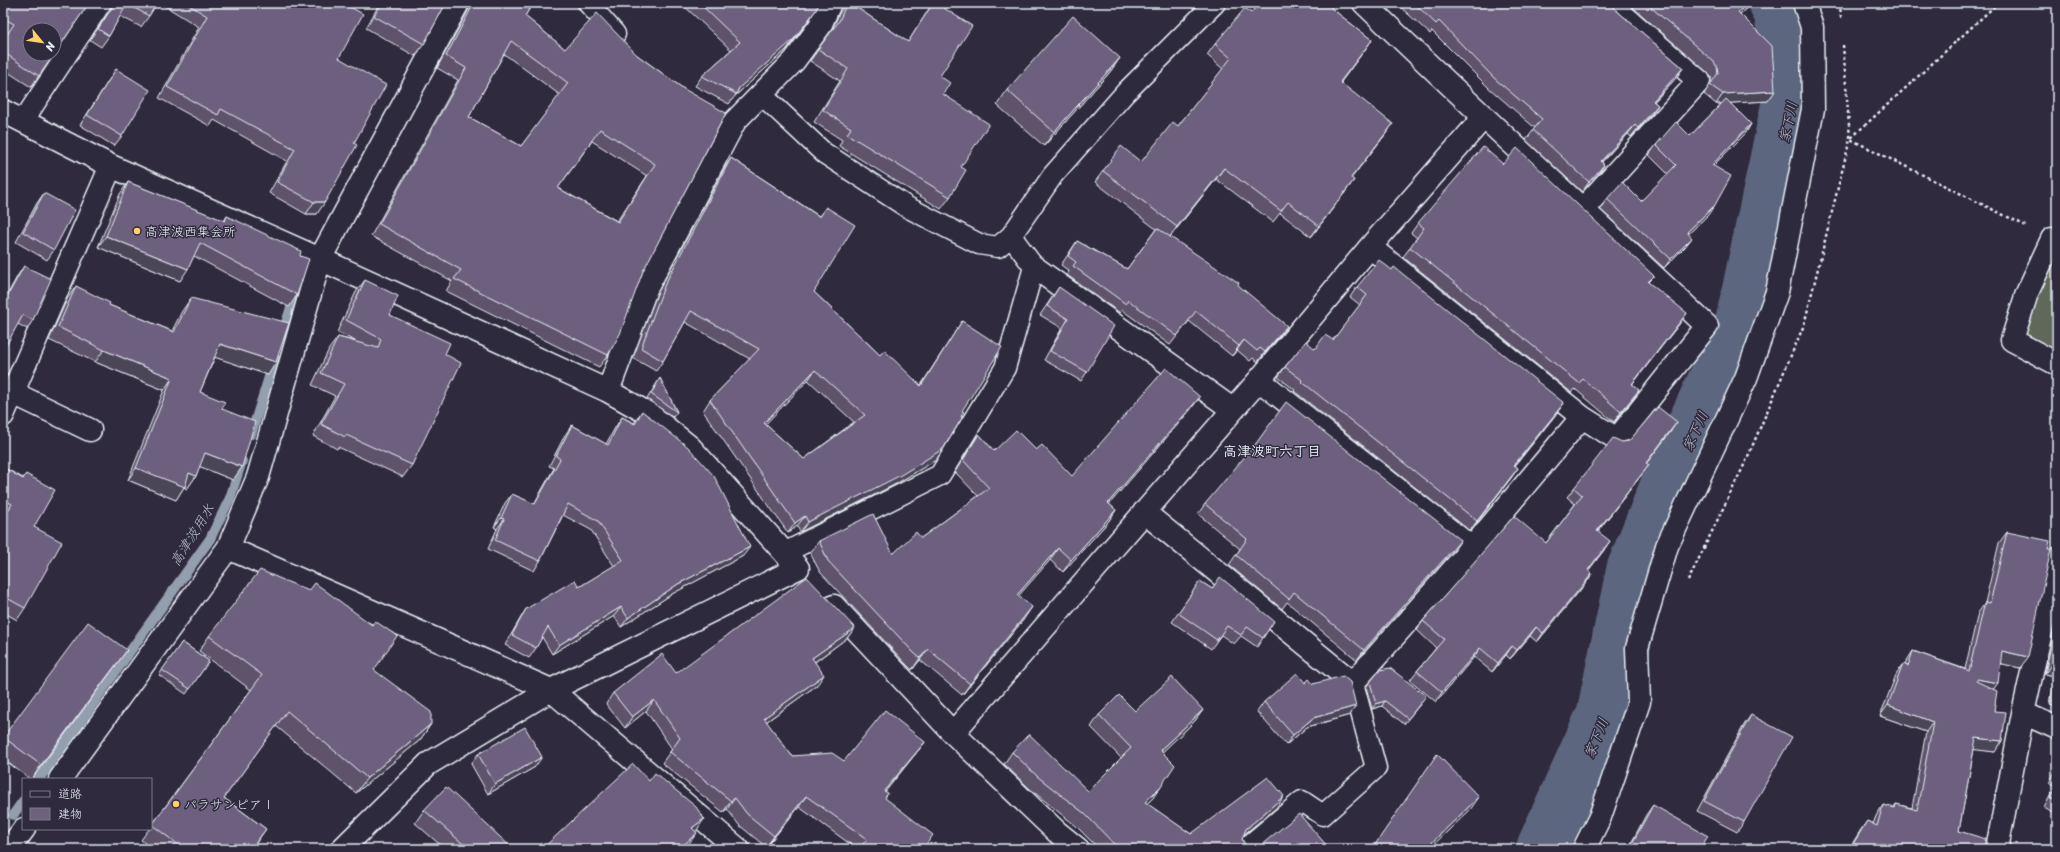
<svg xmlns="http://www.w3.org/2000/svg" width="2060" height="852" font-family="Sriracha,'Klee One',sans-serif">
  <rect width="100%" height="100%" fill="#2f2a3d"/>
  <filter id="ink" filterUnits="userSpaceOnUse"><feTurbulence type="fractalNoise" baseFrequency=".025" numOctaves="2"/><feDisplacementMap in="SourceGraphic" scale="8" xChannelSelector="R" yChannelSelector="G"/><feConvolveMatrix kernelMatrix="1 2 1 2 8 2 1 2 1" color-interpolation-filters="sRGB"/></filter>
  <g filter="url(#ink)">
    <path fill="#61675a" stroke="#a4aca9" d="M2057 261V355L2024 338 2043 273Z"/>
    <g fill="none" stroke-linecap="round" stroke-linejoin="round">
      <path stroke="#939eaf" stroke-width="10" d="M282 335 297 289
        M251 434 275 358
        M39 779 210 539 230 498 242 461
        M13 815 23 801"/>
      <path stroke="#5b667e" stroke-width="60" d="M1546 849 1606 716 1636 571 1680 462 1745 323 1795 87 1784 13 1779 3"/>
      <defs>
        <path id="service" d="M588 3 615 34
          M761 94 824 153 907 207 979 244 998 247 1011 236 1034 267 1005 368 940 475 784 553
          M23 121 101 3
          M1011 236 1053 175 1126 92 1215 3
          M1245 849 1302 801 1323 815 1376 768 1353 683"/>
        <path id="minor" d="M1364 3C1477 112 1593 218 1707 326L1617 439 1582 417 1472 548
          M3 111 111 166 320 259 608 391 649 414 690 447 798 568 551 690 428 764 342 849
          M1583 209 1699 81 1609 3
          M2052 239 2027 293 2012 340 2057 364
          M1370 247 1483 118
          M1034 267 1232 409
          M608 391 646 289 735 121 794 61 820 26 830 3
          M13 393 90 430
          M3 415 111 166
          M1144 512 1353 683 1472 548 1259 380
          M228 548 258 477 320 259 458 3
          M834 606 953 733 1057 832 1078 849
          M2023 713 2057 559
          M953 733 1259 380 1370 247 1582 417
          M60 779 228 548 551 690 738 849
          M9 849 24 829
          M1584 849 1600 817 1639 702 1637 648 1667 546 1746 378 1777 292 1813 109 1812 27 1804 3
          M1997 849 2023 713 2057 728"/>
      </defs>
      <use href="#service" stroke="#e8f1f8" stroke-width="23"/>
      <use href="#minor" stroke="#e8f1f8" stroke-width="25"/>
      <path stroke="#e8f1f8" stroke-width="2.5" stroke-dasharray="3 3" stroke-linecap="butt" d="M1840 3 1841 18
        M1843 45 1850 139 1998 3
        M1688 581 1746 461 1804 325 1850 139 2026 226"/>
      <use href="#service" stroke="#2f2a3d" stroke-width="20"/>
      <use href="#minor" stroke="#2f2a3d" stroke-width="22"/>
    </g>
    <path fill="#5e536c" stroke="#e8f1f8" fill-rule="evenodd" d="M3 3H89L31 87 3 69V40L6 35 3 34Z
      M112 3H157L149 16 141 27 120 16 109 36 101 47 90 40 111 9Z
      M160 3H343L339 58 354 143 317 214H306L269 193 287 161 214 120 210 126 159 98 199 27Z
      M380 3H446L424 44 415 56 366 28Z
      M470 3H533L525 16 565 49 637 55 684 89 643 271 608 355 599 367 446 291 452 281 371 236 458 80 437 68 469 9ZM504 54 560 95 521 146 469 117ZM592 141 647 176 617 221 558 188Z
      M681 3H819L809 20 786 50 735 96 729 104 695 86 702 76 731 50Z
      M846 3H850L908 42 932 4 931 3H949L945 8 940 76 943 94 961 167 950 197 941 209 839 146 842 140 814 122 840 81 810 61 831 32 839 14Z
      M1396 3H1608L1683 68 1676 78 1654 102 1658 105 1651 115 1631 137 1628 134 1602 162 1604 165 1598 174 1582 192 1526 140 1535 128 1489 88 1432 31 1430 34Z
      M1628 3H1752L1740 14 1775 91 1768 101 1730 103 1751 124 1745 134 1713 166 1708 215 1688 234 1685 247 1664 268 1600 209 1607 199 1641 201 1668 174 1649 155 1656 145 1690 136 1721 104H1716L1704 94 1711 83V77L1707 72Z
      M1331 8 1372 40 1341 82 1385 135 1351 178 1346 191 1311 237 1280 213 1273 222 1216 179 1170 237 1238 285 1280 335 1258 362 1253 358 1250 361 1237 350 1232 356 1189 321 1170 345 1122 310 1120 313 1067 275 1069 271 1061 265 1077 241 1127 269 1156 229 1095 182 1103 171 1141 162 1178 126 1223 69 1207 55 1215 44 1251 13Z
      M1120 58 1110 72 1044 146 997 105 1007 90Z
      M116 69 122 136 114 146 80 125Z
      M731 158 819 216 826 207 814 292 880 355 921 385 962 321V411L936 460 894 485 800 532 797 526 788 533 703 411 710 400 750 359 685 322 663 361 656 371 633 358 657 294 724 169ZM808 380 854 422 804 459 765 424Z
      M1503 164 1649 283 1680 323 1632 384 1639 390 1632 400 1614 422 1575 389 1572 393 1403 257 1417 238 1411 233 1418 223Z
      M128 182 224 221 227 216 300 256 297 295 289 307 194 256 180 281 98 247 120 194Z
      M44 193 54 250 47 260 16 242 37 203Z
      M24 266 33 320 27 329 18 324 7 295 18 275Z
      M365 280 390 315 445 354 412 465 403 477 338 447 337 449 313 436 335 396 312 385 329 349 338 337 355 341 337 332 356 292Z
      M76 286 109 305 172 331 182 311 191 298 268 375 215 357 200 392 222 409 233 480 199 466 196 476 187 489 184 487 176 500 128 480 164 390 95 362 49 340 67 299Z
      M1059 287 1087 372 1081 381 1044 360 1062 328 1040 315Z
      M1357 287 1564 403 1557 413 1515 466 1518 468 1511 478 1470 531 1294 391 1295 390 1278 377 1285 367 1315 349 1333 340 1360 305 1350 297Z
      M660 378 677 412 673 417 647 399Z
      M1191 409 1109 504 1116 510 1108 522 1063 572 1050 560 1018 596 1024 619 962 695 920 660 912 670 906 664 820 572 810 553 819 541 893 554 921 538 978 496 955 472 971 446 979 434 994 451 1036 450 1072 476Z
      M642 411 743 556 672 594 621 627 614 616 552 654 542 637 536 648 529 658 505 645 520 619 526 609 579 587 614 566 591 530 563 515 540 561 534 571 488 549 497 529 494 527 505 503 512 494 534 504 554 468 549 466 565 435 572 425 606 444 616 426 622 417 634 423Z
      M1671 431 1646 463 1642 474 1598 531 1604 550 1588 571 1592 574 1586 583 1537 642 1530 636 1510 659 1506 655 1492 672 1474 657 1436 702 1410 680 1417 671 1436 648 1417 630 1423 621 1546 543 1575 504 1567 497 1574 488 1622 442Z
      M3 467 23 478 26 474 34 527 25 608 17 620 3 612V516L4 515H3Z
      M1205 504 1461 540 1454 550 1357 660 1287 602 1282 609 1229 565 1240 549 1198 514Z
      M2007 532 2020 668 2000 663 1993 690 1994 711 1995 752 1974 749 1959 831 1983 849H1849L1860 831 1867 821 1873 824 1876 816 1883 805 1893 808 1896 804 1912 808 1926 732 1880 716 1896 675 1903 664 1905 665 1906 662 1913 651 1965 669 1978 613 1985 603 1999 543Z
      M1200 581 1212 589 1274 621 1257 647 1241 636 1234 644 1221 635 1211 649 1172 622Z
      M2057 617V706L2050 704 2055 676 2045 674Z
      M855 628 847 638 815 662 817 685 766 722 792 756 844 761 925 742 917 752 885 791V798L923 849H857L799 807 766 847 739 825 727 809 723 812 662 763 672 749 646 711 625 728 606 704 613 693 676 673Z
      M209 636 374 670 431 724 420 740 356 793 276 726 224 798 266 829 252 849H152L141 840 149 829H151V826L251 690 199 651Z
      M182 642 209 661 186 694 159 675Z
      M116 665 32 779H30L3 759V737Z
      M1370 682 1422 702 1404 724 1382 706 1372 709 1366 687Z
      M1305 683 1313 684 1356 706 1350 715 1307 727 1286 745 1257 712 1264 702Z
      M1203 710 1194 722 1162 752 1153 798 1147 804 1191 834 1276 808 1243 836 1242 839 1245 845 1250 848 1326 849H1099L1076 826 1030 789 1004 764 1012 752 1088 791 1121 758 1091 727 1099 715 1135 711Z
      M1751 715 1744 822 1737 832 1697 811 1744 725Z
      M478 754 535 767 488 794 471 764Z
      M2057 768V815L2044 808 2055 786 2049 783Z
      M1653 805 1700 849H1628L1646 815Z
      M424 810 513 849H445L415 823Z"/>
    <path fill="#4c4458" stroke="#e8f1f8" d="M1749 3H1752L1731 22 1738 12Z
      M816 10 786 50 735 96 739 88Z
      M1372 40 1364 51 1332 93 1340 82Z
      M1120 58 1110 72 1044 146 1054 132Z
      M1683 68 1676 78 1646 110 1653 101Z
      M1775 91 1768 101 1716 104 1723 94Z
      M1658 105 1651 115 1631 137 1638 128Z
      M1393 124 1385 135 1343 189 1351 178Z
      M1751 124 1745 134 1705 174 1712 165Z
      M1635 125 1628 134 1594 170 1601 161Z
      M1604 165 1598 174 1582 192 1589 182Z
      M1224 168 1216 179 1169 238 1177 227Z
      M1354 180 1346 191 1311 237 1319 226Z
      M314 202H325L317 214H306Z
      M1715 205 1708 215 1680 242 1687 232Z
      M106 236 188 269 180 281 98 247Z
      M1692 238 1685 247 1664 268 1671 259Z
      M1687 313 1680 323 1625 394 1632 384Z
      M1287 326 1280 335 1258 362 1265 352Z
      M1244 340 1237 350 1232 356 1239 346Z
      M220 344 276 362 268 375 211 356Z
      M104 350 172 378 164 390 95 362Z
      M815 370 808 380 757 433 764 423Z
      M1639 390 1632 400 1614 422 1621 412Z
      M1200 397 1191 409 1100 515 1108 503Z
      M1564 403 1557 413 1507 475 1514 465Z
      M1677 422 1671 431 1640 472 1646 463Z
      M943 449 936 460 894 485 800 532 808 522Z
      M205 453 242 467 233 480 196 465Z
      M1649 465 1642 474 1591 540 1597 531Z
      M136 468 189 473 196 476 187 489 184 487 176 500 128 480Z
      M1518 468 1511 478 1470 531 1477 521Z
      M1116 510 1108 522 1063 572 1071 560Z
      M805 516 797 526 788 533 795 523Z
      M501 518 504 519 497 529 494 527Z
      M1461 540 1454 550 1357 660 1364 650Z
      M1610 541 1604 550 1581 580 1588 570Z
      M750 547 743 556 672 594 621 627 628 618 678 584Z
      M1058 548 1050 560 1009 607 1017 595Z
      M1592 574 1586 583 1537 642 1543 633Z
      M621 607 614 616 552 654 559 645Z
      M1032 607 1024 619 962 695 970 684Z
      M1536 627 1530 636 1510 659 1517 650Z
      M855 628 847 638 805 669 812 658Z
      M1512 646 1506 655 1492 672 1498 663Z
      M1480 648 1474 657 1436 702 1442 692Z
      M928 649 920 660 912 670 920 658Z
      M127 650 116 665 32 779 41 765Z
      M2002 651 2028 657 2020 668 1994 662Z
      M2052 663 2057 665V674L2055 676 2045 674Z
      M824 675 817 685 756 729 764 718Z
      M1977 679 1998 683 1990 694 1970 690Z
      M2057 694V706L2050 704Z
      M654 700 646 711 625 728 632 717Z
      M1385 701 1382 706 1372 709 1376 704Z
      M1888 705 1933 722 1926 732 1880 716Z
      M1356 706 1350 715 1307 727 1286 745 1293 735 1313 718Z
      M1203 710 1194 722 1152 762 1160 750Z
      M431 724 420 740 356 793 367 778Z
      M1976 738 2002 741 1995 752 1969 749Z
      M925 742 877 802 884 791Z
      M542 757 535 767 488 794 495 784Z
      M1161 786 1153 798 1136 814 1145 802Z
      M806 796 799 807 766 847 774 836Z
      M1284 796 1276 808 1237 840 1246 829Z
      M1479 797 1470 810 1429 849H1425Z
      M735 798 727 809 723 812 731 801Z
      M704 819 695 833 692 828Z
      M697 833 687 846 684 849H679Z"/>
    <path fill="#6d617e" stroke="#e8f1f8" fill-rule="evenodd" d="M3 3H89L39 76 3 52V41L14 24 3 18ZM30 30H54V54H30Z
      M115 3H157L149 16 127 4 109 36 98 29Z
      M186 3H343L363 14 339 58 386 85 354 143 357 145 325 202H314L277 182 295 149 221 109 218 115 167 87 207 16Z
      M382 3H446L424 44 374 16Z
      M474 3H533L525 16 565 49 597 13 637 55 684 89 726 113 643 271 620 334 608 355 454 279 461 270 379 224 466 68 446 56ZM511 41 568 83 521 146 469 117ZM600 129 655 164 618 222 558 188Z
      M699 3H819L816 10 793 40 739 88 736 94 702 76 740 42Z
      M847 3H850L908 42 933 3H936L972 26 940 76 950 83 943 94 989 124 961 167 966 170 950 197 847 134 851 128 823 110 848 69 818 49 839 21Z
      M1259 3H1328L1332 7 1331 8 1372 40 1340 82 1393 124 1351 178 1354 180 1319 226 1288 202 1281 211 1224 168 1177 227 1103 171 1121 146 1141 162 1173 122 1178 126 1231 58 1215 44 1245 8 1251 13Z
      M1414 3H1608L1683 68 1653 101 1658 105 1638 128 1635 125 1601 161 1604 165 1589 182 1533 130 1542 119 1495 79 1439 21 1436 24Z
      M1646 3H1749L1738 12 1772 46 1775 91 1723 94 1710 85 1718 73 1717 67 1714 62Z
      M1073 16 1120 58 1054 132 1007 90Z
      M116 69 150 90 122 136 87 115Z
      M1726 99 1751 124 1712 165 1731 176 1715 205 1687 232 1692 238 1671 259 1607 199 1622 182 1641 201 1676 165 1656 145 1676 122 1690 136Z
      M1483 147 1503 164 1517 148 1654 276 1648 282 1687 313 1632 384 1639 390 1621 412 1583 379 1579 383 1410 247 1424 228 1418 223Z
      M731 158 820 217 826 207 855 225 814 292 880 355 884 350 921 386 962 321 1002 347 962 411 964 412 961 416 962 418 943 449 901 475 808 522 805 516 795 523 710 400 759 349 691 311 663 361 641 348 665 284ZM815 370 865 415 804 459 764 423Z
      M128 182 225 221 227 216 301 251 300 256 309 259 297 295 200 243 188 269 106 236Z
      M44 193 75 210 54 250 23 232Z
      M1157 228 1239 283 1238 285 1287 326 1265 352 1260 348 1257 351 1244 340 1239 346 1196 311 1177 336 1128 300 1126 304 1073 266 1076 262 1068 256 1077 241 1127 269Z
      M1379 260 1392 270 1394 267 1564 403 1514 465 1518 468 1477 521 1301 381 1302 380 1285 367 1306 341 1315 349 1325 335 1333 340 1367 295 1357 287Z
      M24 266 51 279 33 320 23 315 3 351V292L8 295Z
      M365 280 398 296 390 315 450 343 445 354 461 363 412 465 346 435 345 437 321 424 344 384 321 373 338 337 378 348 381 339 346 320Z
      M76 286 110 303 109 305 174 332 191 298 289 323 276 362 220 344 200 392 225 402 222 409 255 422 242 467 205 453 196 476 189 473 185 487 136 468 172 378 104 350 58 327Z
      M1059 287 1114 326 1087 372 1050 351 1068 319 1047 306Z
      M1166 368 1200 397 1108 503 1116 510 1071 560 1058 548 1017 595 1032 607 970 684 928 649 920 658 914 653 828 561 819 541 873 514 893 554 916 532 921 538 989 488 963 460 979 434 994 451 1016 430 1036 450 1042 445 1072 476Z
      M660 378 677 412 651 394Z
      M1286 402 1461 540 1364 650 1294 592 1289 599 1236 555 1247 539 1205 504 1257 442Z
      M1658 407 1677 422 1646 463 1649 465 1597 531 1610 541 1588 570 1592 574 1543 633 1536 627 1517 650 1512 646 1498 663 1480 648 1442 692 1417 671 1444 639 1423 621 1514 516 1546 543 1582 495 1574 488 1613 438 1622 442 1629 441Z
      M642 411 688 447 714 476 750 547 678 584 628 618 621 607 559 645 548 627 536 648 512 635 526 609 575 580 579 587 623 560 598 521 568 504 540 561 495 540 504 519 501 518 512 494 535 504 560 459 556 456 572 425 608 445 622 417 635 424Z
      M3 467 23 479 26 474 55 490 34 527 62 542 25 608 3 596V519L12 504 3 499Z
      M2007 532 2050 541 2048 549H2051L2028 657 2002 651 1998 683 1977 679 1976 681 1997 691 1994 711 2006 712 2002 741 1976 738 1959 831 1986 839 1983 849H1850L1867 821 1877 826 1883 805 1895 808 1896 804 1917 810 1933 722 1888 705 1903 664 1908 666 1913 651 1969 671 1985 602 1990 603Z
      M260 570 309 591 315 583 372 625 375 621 397 636 374 670 431 712V724L367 778 287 711 224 798 266 829 251 849H184L152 825 262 675 209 636Z
      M807 577 855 628 812 658 824 675 764 718 792 756 832 753 844 761 885 710 925 742 884 791 888 793 885 798 933 835 923 849H859L867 839 806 796 774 836 747 814 735 798 731 801 670 752 680 738 654 700 632 717 613 693 662 654 676 673Z
      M1220 577 1274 621 1263 638 1247 627 1241 635 1227 626 1217 640 1178 613 1200 581 1212 589Z
      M88 622 127 650 41 765 3 737Z
      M2057 639V665L2052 663Z
      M182 642 209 661 190 689 162 670Z
      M1390 668 1426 696 1408 719 1385 701 1376 704 1370 682 1380 670Z
      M1297 673 1305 683 1309 679 1313 684 1343 676 1350 682 1356 706 1313 718 1293 735 1264 702Z
      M1172 677 1203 710 1160 750 1175 765 1161 786 1145 802 1191 834 1268 777 1284 796 1246 829 1242 839 1245 845 1250 848 1260 846 1299 814 1328 847 1325 849H1119L1085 814 1038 777 1012 752 1029 734 1088 791 1131 748 1099 715 1119 695 1135 711Z
      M1751 715 1792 737 1744 822 1704 801Z
      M525 727 542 757 495 784 478 754Z
      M1437 754 1479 797 1425 849H1372Z
      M633 764 649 781 655 773 696 807 704 819 692 828 697 833 679 849H542Z
      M2057 785V801L2051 798Z
      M446 787 513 849H469L424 810Z
      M1653 805 1708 836 1700 849H1629Z"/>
  </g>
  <g fill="#ffd166" stroke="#2f2a3d" stroke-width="1.5">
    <circle cx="137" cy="231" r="4"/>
    <circle cx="176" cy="804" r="4"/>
  </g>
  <g text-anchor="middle" stroke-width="3" stroke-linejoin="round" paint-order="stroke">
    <g font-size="13" fill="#e8f1f8" stroke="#2f2a3d" text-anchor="start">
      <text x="145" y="236">高津波西集会所</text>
      <text x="184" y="809">パラサンピアⅠ</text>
    </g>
    <g font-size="14" font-style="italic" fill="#b0b9c7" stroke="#2f2a3d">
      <text transform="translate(1788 122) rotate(-78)" y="5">家下川</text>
      <text transform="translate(1695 431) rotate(-65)" y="5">家下川</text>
      <text transform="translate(192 535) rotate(-58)" y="5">高津波用水</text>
      <text transform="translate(1596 738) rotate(-67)" y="5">家下川</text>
    </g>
    <g font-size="14" font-weight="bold" fill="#e8f1f8" stroke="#2f2a3d">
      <text x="1272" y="456">高津波町六丁目</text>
    </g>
  </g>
  <rect width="2060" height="852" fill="none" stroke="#2f2a3d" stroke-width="16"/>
  <rect x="8" y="8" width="2044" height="836" fill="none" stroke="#e8f1f8" stroke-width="1.5" filter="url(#ink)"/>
  <rect x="22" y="778" width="130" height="52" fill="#2f2a3d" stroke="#797a88"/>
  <rect x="30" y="791" width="20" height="6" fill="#2f2a3d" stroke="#797a88"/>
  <text x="58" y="798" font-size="12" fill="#e8f1f8">道路</text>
  <rect x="30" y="808" width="20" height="12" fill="#6d617e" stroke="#797a88"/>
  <text x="58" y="818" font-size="12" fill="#e8f1f8">建物</text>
  <g transform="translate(42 42) rotate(119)"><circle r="19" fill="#2f2a3d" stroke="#797a88"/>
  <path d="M0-3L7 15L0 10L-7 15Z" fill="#ffd166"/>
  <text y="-6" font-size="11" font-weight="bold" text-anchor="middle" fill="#e8f1f8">N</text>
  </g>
</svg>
